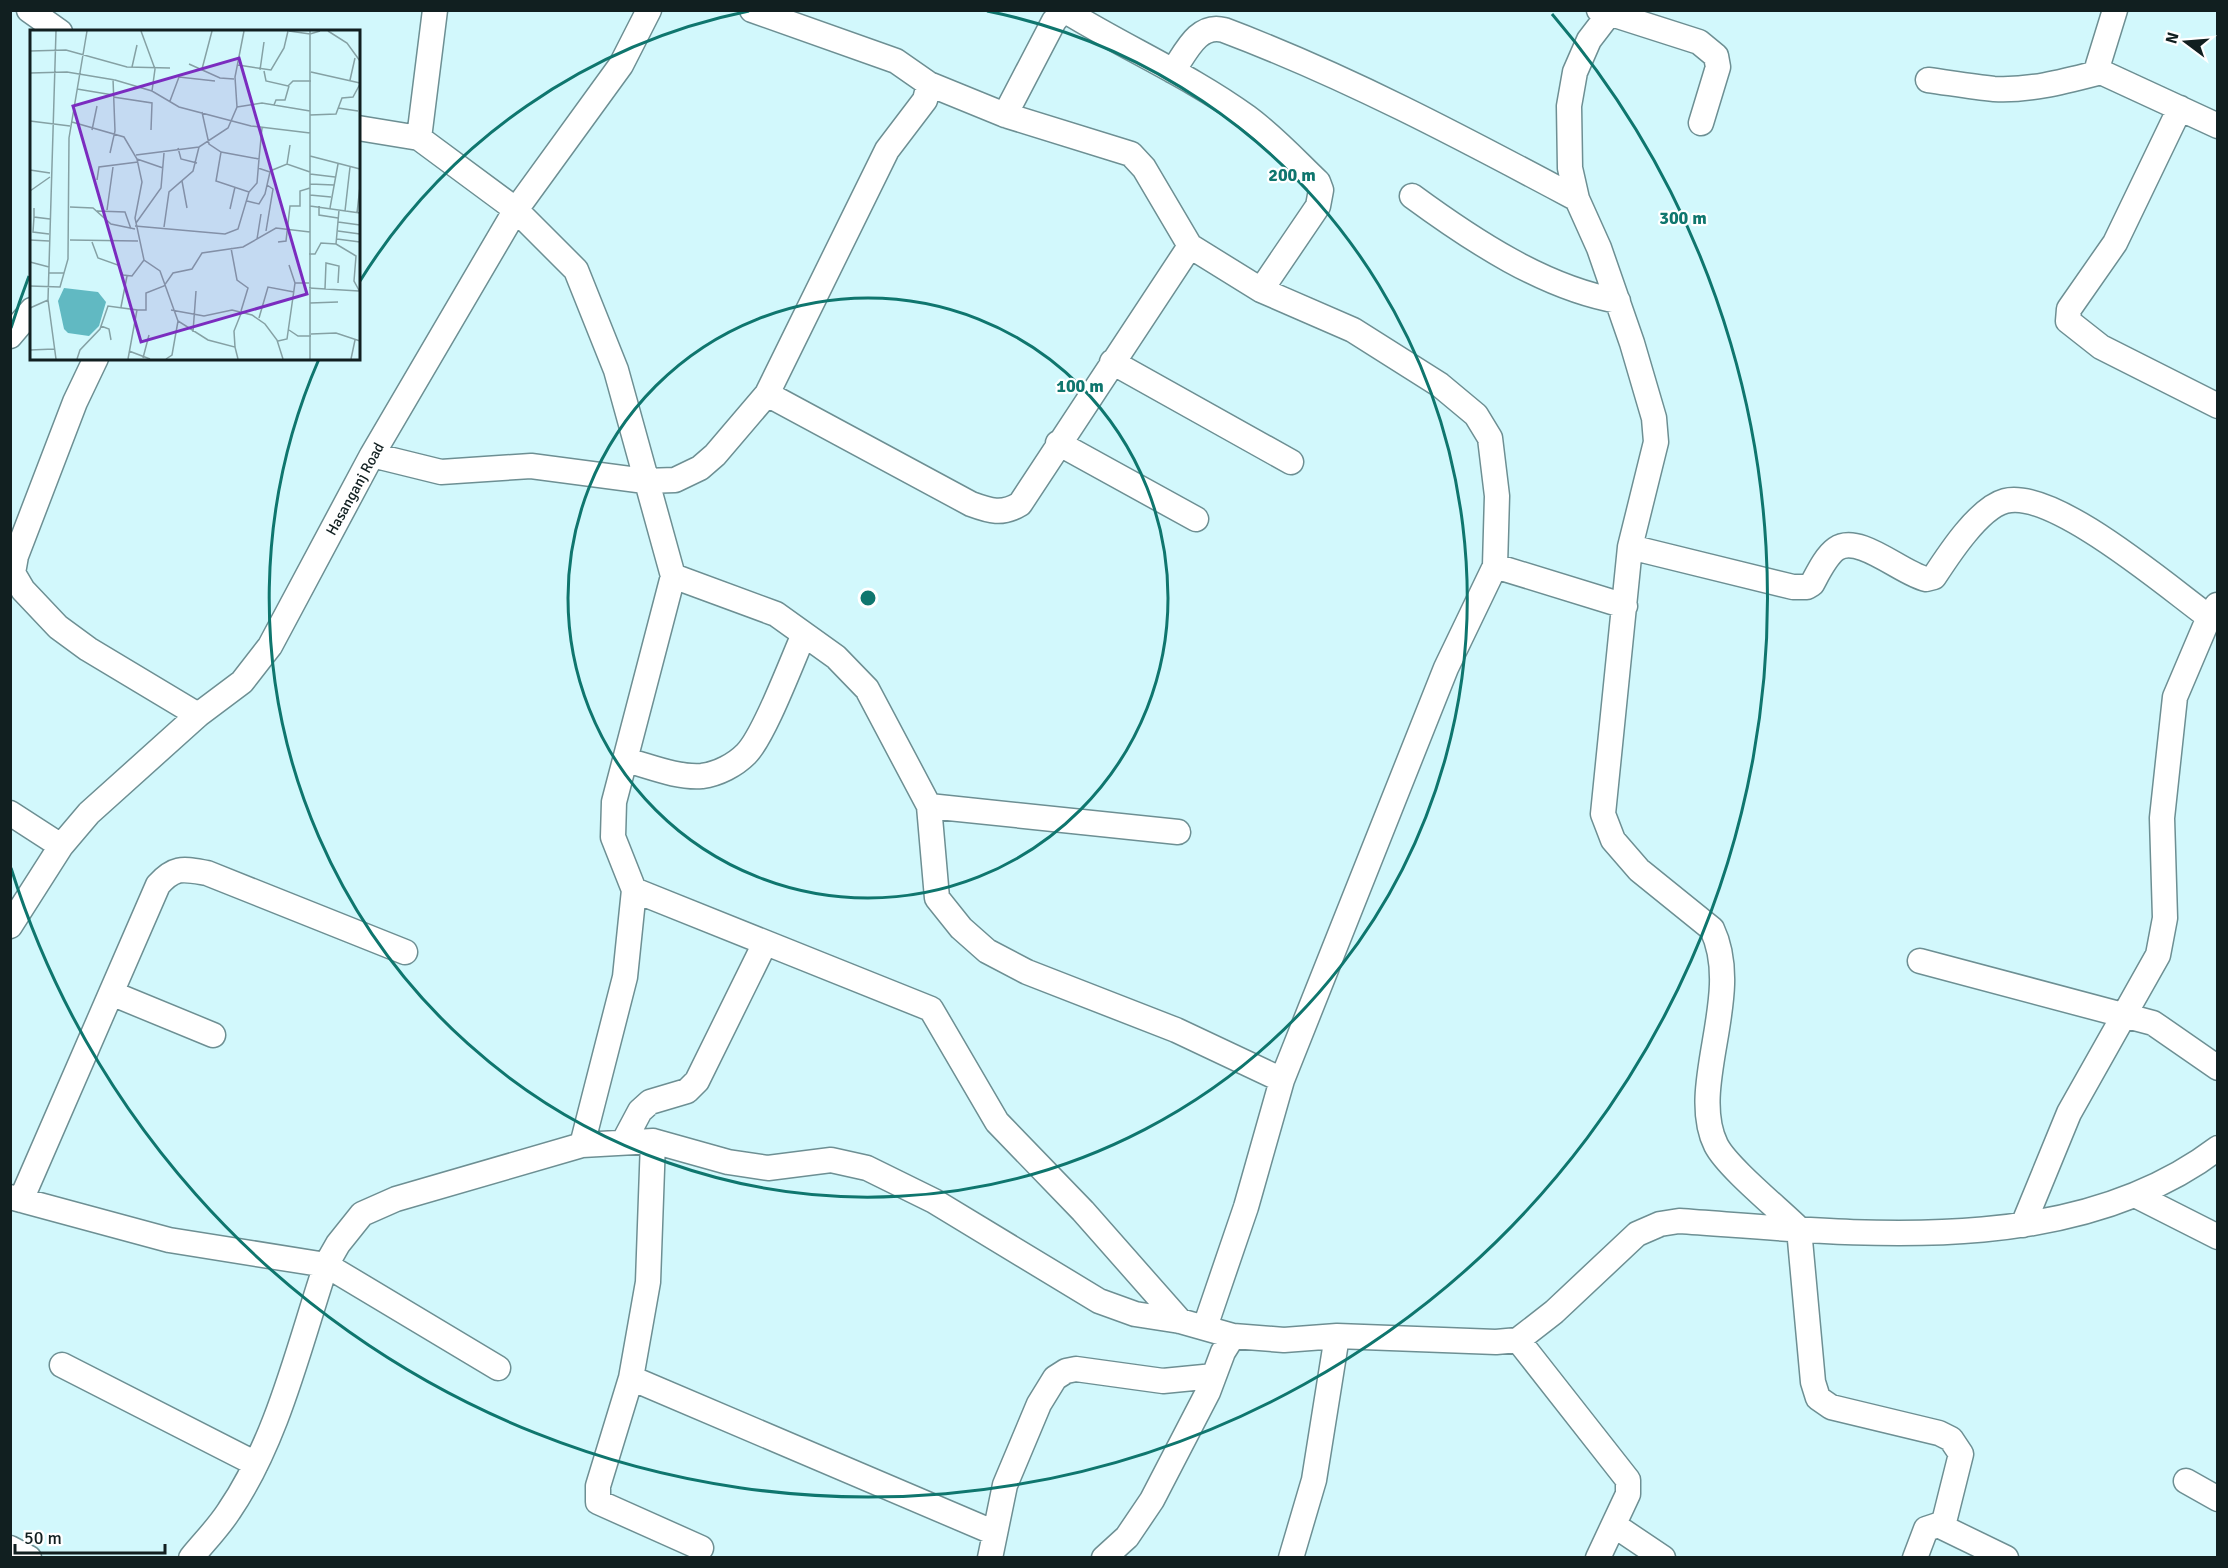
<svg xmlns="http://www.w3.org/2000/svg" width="2228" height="1568" font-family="Signika,sans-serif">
  <rect width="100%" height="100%" fill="#d2f8fc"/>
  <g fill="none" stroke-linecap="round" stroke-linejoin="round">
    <defs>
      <path id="street" d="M29 10 60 32
        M1599 10 1699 42 1716 56 1718 67 1701 123
        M1612 10 1589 40 1575 72 1569 106 1570 168 1577 199 1599 248 1632 343 1654 418 1656 442 1630 547 1603 814 1613 840 1639 870 1712 929C1744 996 1687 1086 1716 1145 1727 1167 1780 1210 1799 1229L1813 1382 1818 1398 1831 1407 1939 1433 1951 1439 1961 1454 1943 1526
        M2115 10 2098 65 2101 72 2218 126
        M1173 71C1186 52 1198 23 1224 30 1346 76 1461 137 1577 199
        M1928 80C1950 83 1972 87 1994 89 2030 91 2066 81 2101 72
        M929 84 1005 115 1131 154 1144 168 1190 246 1261 290 1353 330 1440 385 1476 415 1490 438 1497 496 1495 566 1446 668 1282 1080 1246 1207 1205 1327
        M2180 108 2115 243 2069 309 2068 321 2101 347 2218 406
        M1005 115 1054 21 1060 14 1069 13C1128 49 1192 77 1247 117 1273 136 1295 160 1318 182L1321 190 1318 206 1261 290
        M358 128 419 138 515 209 576 270 616 370 673 576 614 802 613 837 634 890 625 977 582 1145
        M419 138 435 10
        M1412 196C1472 240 1544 288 1618 301
        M10 336 32 310
        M96 358 75 402 16 556 13 573 23 590 58 627 88 649 198 715
        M1112 362 1291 462
        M767 394 971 504C990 511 1002 515 1020 504L1190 246
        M1058 443 1196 519
        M372 455 441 472 531 466 645 481 675 480 700 468 715 455 767 394 887 150 925 100 929 84 896 61 752 10
        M1630 547 1793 587H1807L1812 584C1818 573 1826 556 1836 549 1859 533 1902 574 1926 579L1934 577C1949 554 1979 508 2005 501 2053 488 2169 588 2209 617
        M1495 566 1625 606
        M673 576 776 614 836 657 867 689 929 806 937 898 961 928 987 951 1027 972 1176 1030 1282 1080
        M626 760C649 766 677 778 702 776 718 774 735 765 746 754 764 736 792 661 804 634
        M929 806 1178 832
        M10 813 61 846
        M634 890 931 1009 997 1122 1083 1211 1180 1321
        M10 926 61 846 89 813 198 715 242 682 270 646 372 455 515 211 621 65 649 10
        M1920 961 2153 1023 2218 1068
        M111 993 213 1035
        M624 1141 640 1111 650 1102 687 1091 697 1081 765 943
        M653 1141 648 1282 631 1378 598 1486V1502L701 1548
        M2135 1195 2218 1237
        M10 1197 169 1240 326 1265 498 1368
        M21 1200 158 885C175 866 183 869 207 873L405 952
        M2023 1225 2069 1113 2158 955 2165 918 2162 818 2175 697 2209 617 2217 605
        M1518 1340 1628 1480V1494L1598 1558
        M62 1365 256 1464
        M631 1378 995 1533
        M2186 1481 2218 1499
        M1614 1525 1663 1558
        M10 1548 29 1558
        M191 1558C204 1542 218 1528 229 1511 277 1441 299 1346 326 1265L338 1244 362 1214 396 1199 582 1145 653 1141 728 1162 768 1168 831 1160 867 1168 934 1201 1099 1301 1135 1314 1180 1321 1233 1336 1284 1340 1337 1336 1496 1342 1518 1340 1554 1312 1637 1234 1660 1224 1679 1221C1854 1233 2069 1261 2218 1148
        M990 1558 1005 1485 1039 1404 1055 1378 1066 1371 1076 1369 1163 1381 1214 1376
        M1104 1558 1127 1537 1152 1500 1208 1392 1223 1352 1233 1336
        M1291 1558 1314 1480 1337 1336
        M1915 1558 1926 1529 1938 1525 2006 1558"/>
    </defs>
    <use href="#street" stroke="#6d8f93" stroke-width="27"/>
    <use href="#street" stroke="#fff" stroke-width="24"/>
  </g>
  <g fill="none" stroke="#0f766e" stroke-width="3">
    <circle cx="868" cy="598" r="300"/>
    <path d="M360 281A599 599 0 0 1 749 11M987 11A599 599 0 1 1 319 359"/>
    <path d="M11 328A899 899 0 0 1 29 276M1552 14A899 899 0 1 1 11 868"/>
  </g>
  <g text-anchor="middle" stroke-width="4.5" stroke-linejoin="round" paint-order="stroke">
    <g font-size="15" fill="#111f20" stroke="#fff">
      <text transform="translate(355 489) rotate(-61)" y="5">Hasanganj Road</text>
    </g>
  </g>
  <g transform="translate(30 30)">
    <rect width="330" height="330" fill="#d2f8fc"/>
    <path d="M34 258 68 262 76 272 69 296 59 306 38 303 34 299 28 271Z" fill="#61b9c2"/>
    <path fill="none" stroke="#85a1a4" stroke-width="1.5" d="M111 1 125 39 122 61M259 1 280 4 290 1M298 1 317 13 330 31M0 21 36 20 97 37 140 38M159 34 190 48 204 49M208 35 241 40 254 18 258 1M102 37 107 15M172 39 182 1M230 40 234 12M234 41 236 51 258 56 263 51H281M281 42 330 53M0 43 37 42 85 50 122 61 149 77 221 96 280 103M320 50 325 28M47 59 83 65M83 67 122 73 121 100M140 71 149 47 185 51M244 75 246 70H255L259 56M207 77 232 73 280 81M308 78 328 81M172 82 179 114 191 122 229 129 232 98M280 85 306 84 312 68 323 67 330 54M0 91 40 96M42 92 94 107 107 129 112 152 105 188 114 230 130 241 148 291 178 310 205 317 208 329M62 100 67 76M148 118 151 129 167 133M191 122 186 151 219 162M80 123 85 101 83 49M106 125 169 117 198 98 207 77 205 47 214 1M280 126 330 139M107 129 133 138M257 134 260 115M0 140 20 143M240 141 257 134 280 142M280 144 305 147M67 150 69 137 108 132M152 151 157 178M280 154 304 155M0 161 20 147M280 165 301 167M217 171 229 174 235 164 240 142 228 138M280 176 330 183M289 176V185L308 188M40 177 63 178 81 194 105 199M4 178V187L20 189M300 178 308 134M200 179 205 157M77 180 83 137M309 180 306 214 326 226 324 251 330 262M67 181 95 182 101 199M315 181 320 137M327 183 330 156M4 187 3 202 19 204M308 192 330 195M106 193 131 158 134 123M105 196 195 204 208 199 219 162 227 153 229 129M134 197 139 162 163 141 169 117M236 201 243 159 237 155M308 201 330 204M227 209 231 184M307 209 330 212M0 210 19 211M40 210 108 211M62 212 68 228 88 235 93 245 102 246 114 230M248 212 256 211 260 176H270V161L280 158M201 218 207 250 218 258 211 281M279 224H285L291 213 306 214M0 232 19 237M259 235 265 253M19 243H34L38 229 39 108 57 1M0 256 30 257 34 243M279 258 329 261M295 259 296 233 309 236 308 253M280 273 308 272M91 277 97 246M0 278 18 270M107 280H116V263L134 256 143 243 162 239 172 223 213 217 246 198 280 202M141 280 174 286 202 280 222 285 235 294 247 310 253 329M229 288 238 257 264 262M71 296 79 299 81 310M259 300 268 306H281M163 302 166 261M281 304 306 303 330 311M248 311 257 309 265 253H279M205 317 204 301 212 281M0 320 24 319M99 321 120 329M113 328 119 305M26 329 18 270 26 1M47 329 50 320 70 299 78 276 107 280 98 329M136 329 142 325 148 291M280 329V1M321 329 325 310"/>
    <path fill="#7b2cbf" fill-opacity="0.15" stroke="#7b2cbf" stroke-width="3" d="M209 28 277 264 111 312 43 76Z"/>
    <rect width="330" height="330" fill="none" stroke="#111f20" stroke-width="3"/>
  </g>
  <circle cx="868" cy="598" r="9" fill="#0f766e" stroke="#fff" stroke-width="3"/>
  <g font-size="18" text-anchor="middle" font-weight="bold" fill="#0f766e" stroke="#fff" stroke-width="4.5" stroke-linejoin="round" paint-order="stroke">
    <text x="1292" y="181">200 m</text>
    <text x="1683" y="224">300 m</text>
    <text x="1080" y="392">100 m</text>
  </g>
  <rect width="2228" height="1568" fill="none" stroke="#111f20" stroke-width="24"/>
  <g transform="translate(2186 42) rotate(286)" stroke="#ffffff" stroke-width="4.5" paint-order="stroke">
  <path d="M0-4.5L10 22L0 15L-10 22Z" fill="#111f20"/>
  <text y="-9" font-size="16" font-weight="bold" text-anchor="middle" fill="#111f20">N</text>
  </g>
  <path d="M15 1544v9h150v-9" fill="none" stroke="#111f20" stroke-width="3"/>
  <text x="24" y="1544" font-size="18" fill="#111f20" stroke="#ffffff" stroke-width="4.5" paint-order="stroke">50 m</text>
</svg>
